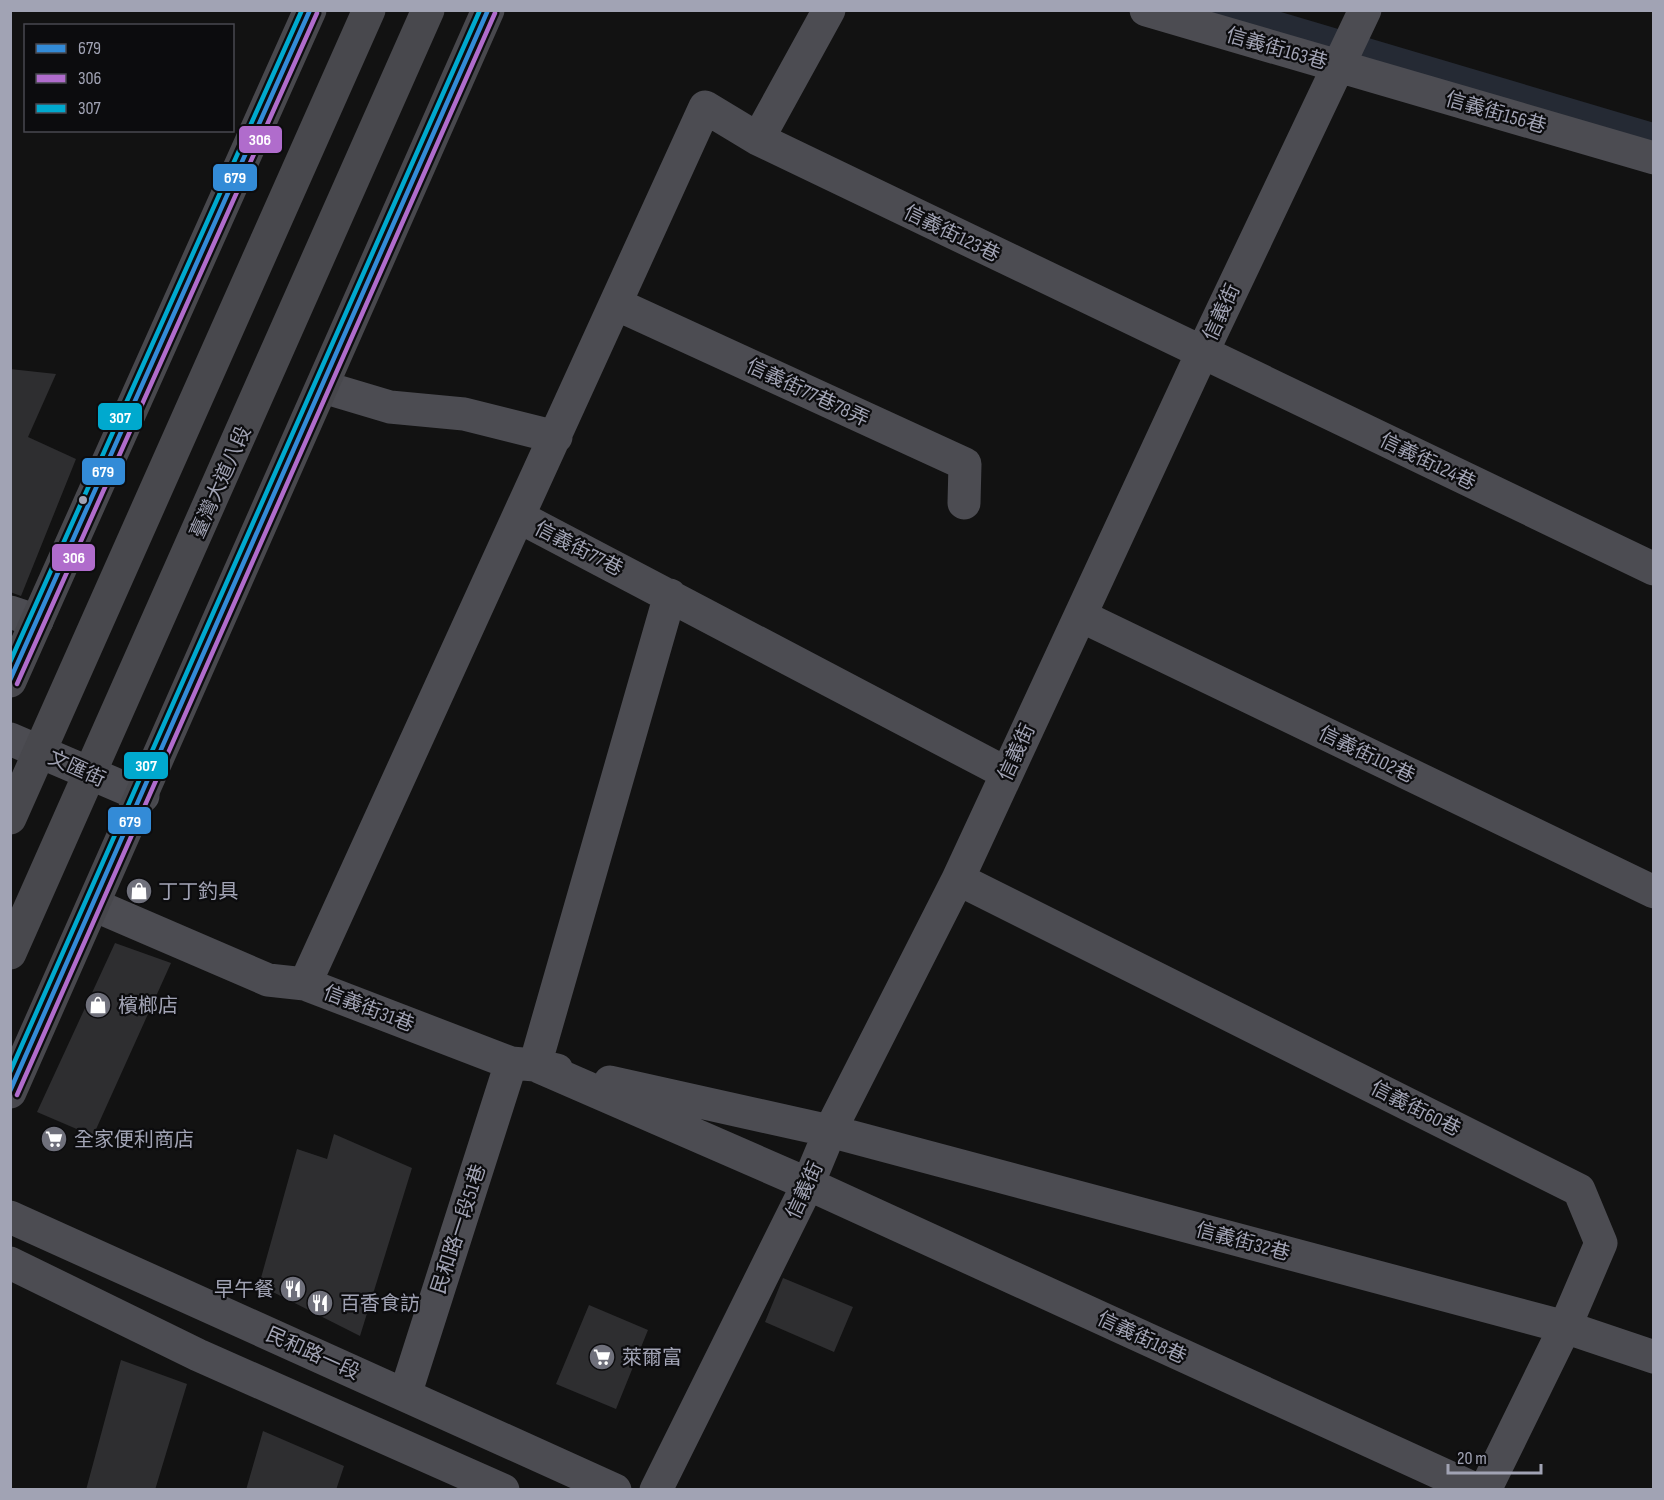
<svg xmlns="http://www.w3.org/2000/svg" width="1664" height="1500" font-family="'Sofia Sans Condensed','Noto Sans TC',sans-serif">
  <rect width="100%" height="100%" fill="#121212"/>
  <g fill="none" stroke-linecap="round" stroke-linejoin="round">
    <path stroke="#252a34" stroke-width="33" d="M1216 10 1654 140"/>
  </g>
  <path fill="#2e2e30" d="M10 369 56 374 28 437 76 459 21 596 10 592Z
    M115 943 171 963 93 1136 37 1112Z
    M334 1134 412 1168 360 1336 259 1285 297 1149 327 1159Z
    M783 1278 853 1307 834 1352 765 1322Z
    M589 1305 648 1330 616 1409 556 1384Z
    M121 1360 187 1384 155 1490H86Z
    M263 1431 344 1466 336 1490H246Z"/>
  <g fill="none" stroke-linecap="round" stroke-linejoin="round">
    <path stroke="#4c4c52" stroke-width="33" d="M1146 10 1654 158
      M758 139 829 10
      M616 304 965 464 964 503
      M323 387 390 407 464 414 556 437
      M519 517 1006 773
      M10 612 37 621
      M1081 616 1654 892
      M10 739 143 796
      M958 879 1579 1190 1601 1243 1565 1327 1485 1490
      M94 905 268 980 305 984
      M557 1070 535 1065 670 595
      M610 1082 830 1131 1565 1327 1654 1357
      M10 1217 615 1490
      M10 1263 198 1355 503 1490
      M405 1395 511 1063
      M656 1490 808 1184 830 1131 958 879 1202 353 1365 10
      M1477 1490 808 1184 535 1065 511 1063 305 984 705 107 758 139 1654 569"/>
    <path stroke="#48484d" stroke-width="33" d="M10 681 310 10
      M10 818 369 10
      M10 953 428 10
      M10 1092 488 10"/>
    <defs>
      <path id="bus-1" d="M10 680 310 10
        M10 1091 488 10"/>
      <path id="bus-2" d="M17 684 317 13
        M17 1095 495 13"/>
      <path id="bus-3" d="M10 662 302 10
        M10 1072 480 10"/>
    </defs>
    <use href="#bus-1" stroke="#0c0c0e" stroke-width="9"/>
    <use href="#bus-2" stroke="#0c0c0e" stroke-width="9"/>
    <use href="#bus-3" stroke="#0c0c0e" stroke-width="9"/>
    <use href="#bus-1" stroke="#338bd7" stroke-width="4.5"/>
    <use href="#bus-2" stroke="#b06ccc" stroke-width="4.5"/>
    <use href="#bus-3" stroke="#00a9ce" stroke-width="4.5"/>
  </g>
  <defs>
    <symbol id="shop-disc" viewBox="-11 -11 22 22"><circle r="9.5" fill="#6f707b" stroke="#0c0c0e"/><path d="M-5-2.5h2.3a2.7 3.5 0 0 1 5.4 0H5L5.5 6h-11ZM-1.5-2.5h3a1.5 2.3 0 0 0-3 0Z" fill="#fff"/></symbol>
    <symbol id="supermarket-disc" viewBox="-11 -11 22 22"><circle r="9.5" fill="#6f707b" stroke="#0c0c0e"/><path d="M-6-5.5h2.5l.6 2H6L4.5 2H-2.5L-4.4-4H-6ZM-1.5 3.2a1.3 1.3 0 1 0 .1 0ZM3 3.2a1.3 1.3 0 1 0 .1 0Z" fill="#fff"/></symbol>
    <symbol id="restaurant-disc" viewBox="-11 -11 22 22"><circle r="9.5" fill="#6f707b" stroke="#0c0c0e"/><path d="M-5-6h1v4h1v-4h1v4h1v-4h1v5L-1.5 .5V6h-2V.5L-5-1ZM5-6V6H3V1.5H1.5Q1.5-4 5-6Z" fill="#fff"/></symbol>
  </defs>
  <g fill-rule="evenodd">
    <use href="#shop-disc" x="124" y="876" width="30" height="30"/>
    <use href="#shop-disc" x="83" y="990" width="30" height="30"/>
    <use href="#supermarket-disc" x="39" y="1124" width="30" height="30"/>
    <use href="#restaurant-disc" x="278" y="1274" width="30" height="30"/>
    <use href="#restaurant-disc" x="305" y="1288" width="30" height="30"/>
    <use href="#supermarket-disc" x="587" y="1342" width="30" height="30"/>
  </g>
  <circle fill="#a1a3b4" stroke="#0c0c0e" stroke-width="2" cx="83" cy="500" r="5"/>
  <g text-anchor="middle" stroke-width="4.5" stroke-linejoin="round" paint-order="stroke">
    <g font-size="20" fill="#a1a3b4" stroke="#0c0c0e">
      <text transform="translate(1277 48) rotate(16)" y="7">信義街163巷</text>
      <text transform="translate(1496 112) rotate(16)" y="7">信義街156巷</text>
      <text transform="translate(952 233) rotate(26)" y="7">信義街123巷</text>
      <text transform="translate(1221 312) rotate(-65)" y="7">信義街</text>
      <text transform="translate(808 392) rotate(25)" y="7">信義街77巷78弄</text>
      <text transform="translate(1428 461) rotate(26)" y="7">信義街124巷</text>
      <text transform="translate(220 482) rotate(-66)" y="7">臺灣大道八段</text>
      <text transform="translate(579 548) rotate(27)" y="7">信義街77巷</text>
      <text transform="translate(1016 752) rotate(-65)" y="7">信義街</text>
      <text transform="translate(1367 754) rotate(26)" y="7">信義街102巷</text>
      <text transform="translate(77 768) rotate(24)" y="7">文匯街</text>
      <text transform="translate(369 1008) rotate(21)" y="7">信義街31巷</text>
      <text transform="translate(1416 1108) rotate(27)" y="7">信義街60巷</text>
      <text transform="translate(804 1190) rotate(-65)" y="7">信義街</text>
      <text transform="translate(458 1229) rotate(-72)" y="7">民和路一段51巷</text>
      <text transform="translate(1243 1241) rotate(15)" y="7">信義街32巷</text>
      <text transform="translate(1142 1337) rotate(25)" y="7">信義街18巷</text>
      <text transform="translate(313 1353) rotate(24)" y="7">民和路一段</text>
    </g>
    <g font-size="20" fill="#a1a3b4" stroke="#0c0c0e" text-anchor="start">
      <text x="158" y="898">丁丁釣具</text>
      <text x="118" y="1012">檳榔店</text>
      <text x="74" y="1146">全家便利商店</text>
      <text x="274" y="1296" text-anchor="end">早午餐</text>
      <text x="340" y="1310">百香食訪</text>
      <text x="622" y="1364">萊爾富</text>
    </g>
  </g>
  <g stroke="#0c0c0e" stroke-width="2">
    <rect x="238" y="125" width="45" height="29" rx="6" fill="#b06ccc"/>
    <rect x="212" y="163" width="46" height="29" rx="6" fill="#338bd7"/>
    <rect x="97" y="402" width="46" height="29" rx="6" fill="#00a9ce"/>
    <rect x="81" y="457" width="45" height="29" rx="6" fill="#338bd7"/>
    <rect x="51" y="543" width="45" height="29" rx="6" fill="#b06ccc"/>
    <rect x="123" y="751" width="46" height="29" rx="6" fill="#00a9ce"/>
    <rect x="107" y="806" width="45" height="29" rx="6" fill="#338bd7"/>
  </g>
  <g font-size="16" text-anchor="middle" font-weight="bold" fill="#fff">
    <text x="260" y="145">306</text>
    <text x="235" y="183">679</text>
    <text x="120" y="423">307</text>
    <text x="103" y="477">679</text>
    <text x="74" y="563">306</text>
    <text x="146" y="771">307</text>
    <text x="130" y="827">679</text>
  </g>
  <rect width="1664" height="1500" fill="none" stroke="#a1a3b4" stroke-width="24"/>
  <rect x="24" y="24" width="210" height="108" fill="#0c0c0e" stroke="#484850" stroke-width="1.5"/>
  <rect x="36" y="44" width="30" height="9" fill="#338bd7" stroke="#484850" stroke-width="1.5"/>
  <text x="78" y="54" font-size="18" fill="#a1a3b4">679</text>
  <rect x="36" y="74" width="30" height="9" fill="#b06ccc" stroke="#484850" stroke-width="1.5"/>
  <text x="78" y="84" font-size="18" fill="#a1a3b4">306</text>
  <rect x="36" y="104" width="30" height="9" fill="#00a9ce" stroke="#484850" stroke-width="1.5"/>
  <text x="78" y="114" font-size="18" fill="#a1a3b4">307</text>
  <path d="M1448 1464v9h93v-9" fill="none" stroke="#a1a3b4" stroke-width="3"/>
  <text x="1457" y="1464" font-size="18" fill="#a1a3b4" stroke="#0c0c0e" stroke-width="4.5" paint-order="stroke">20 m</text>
</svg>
